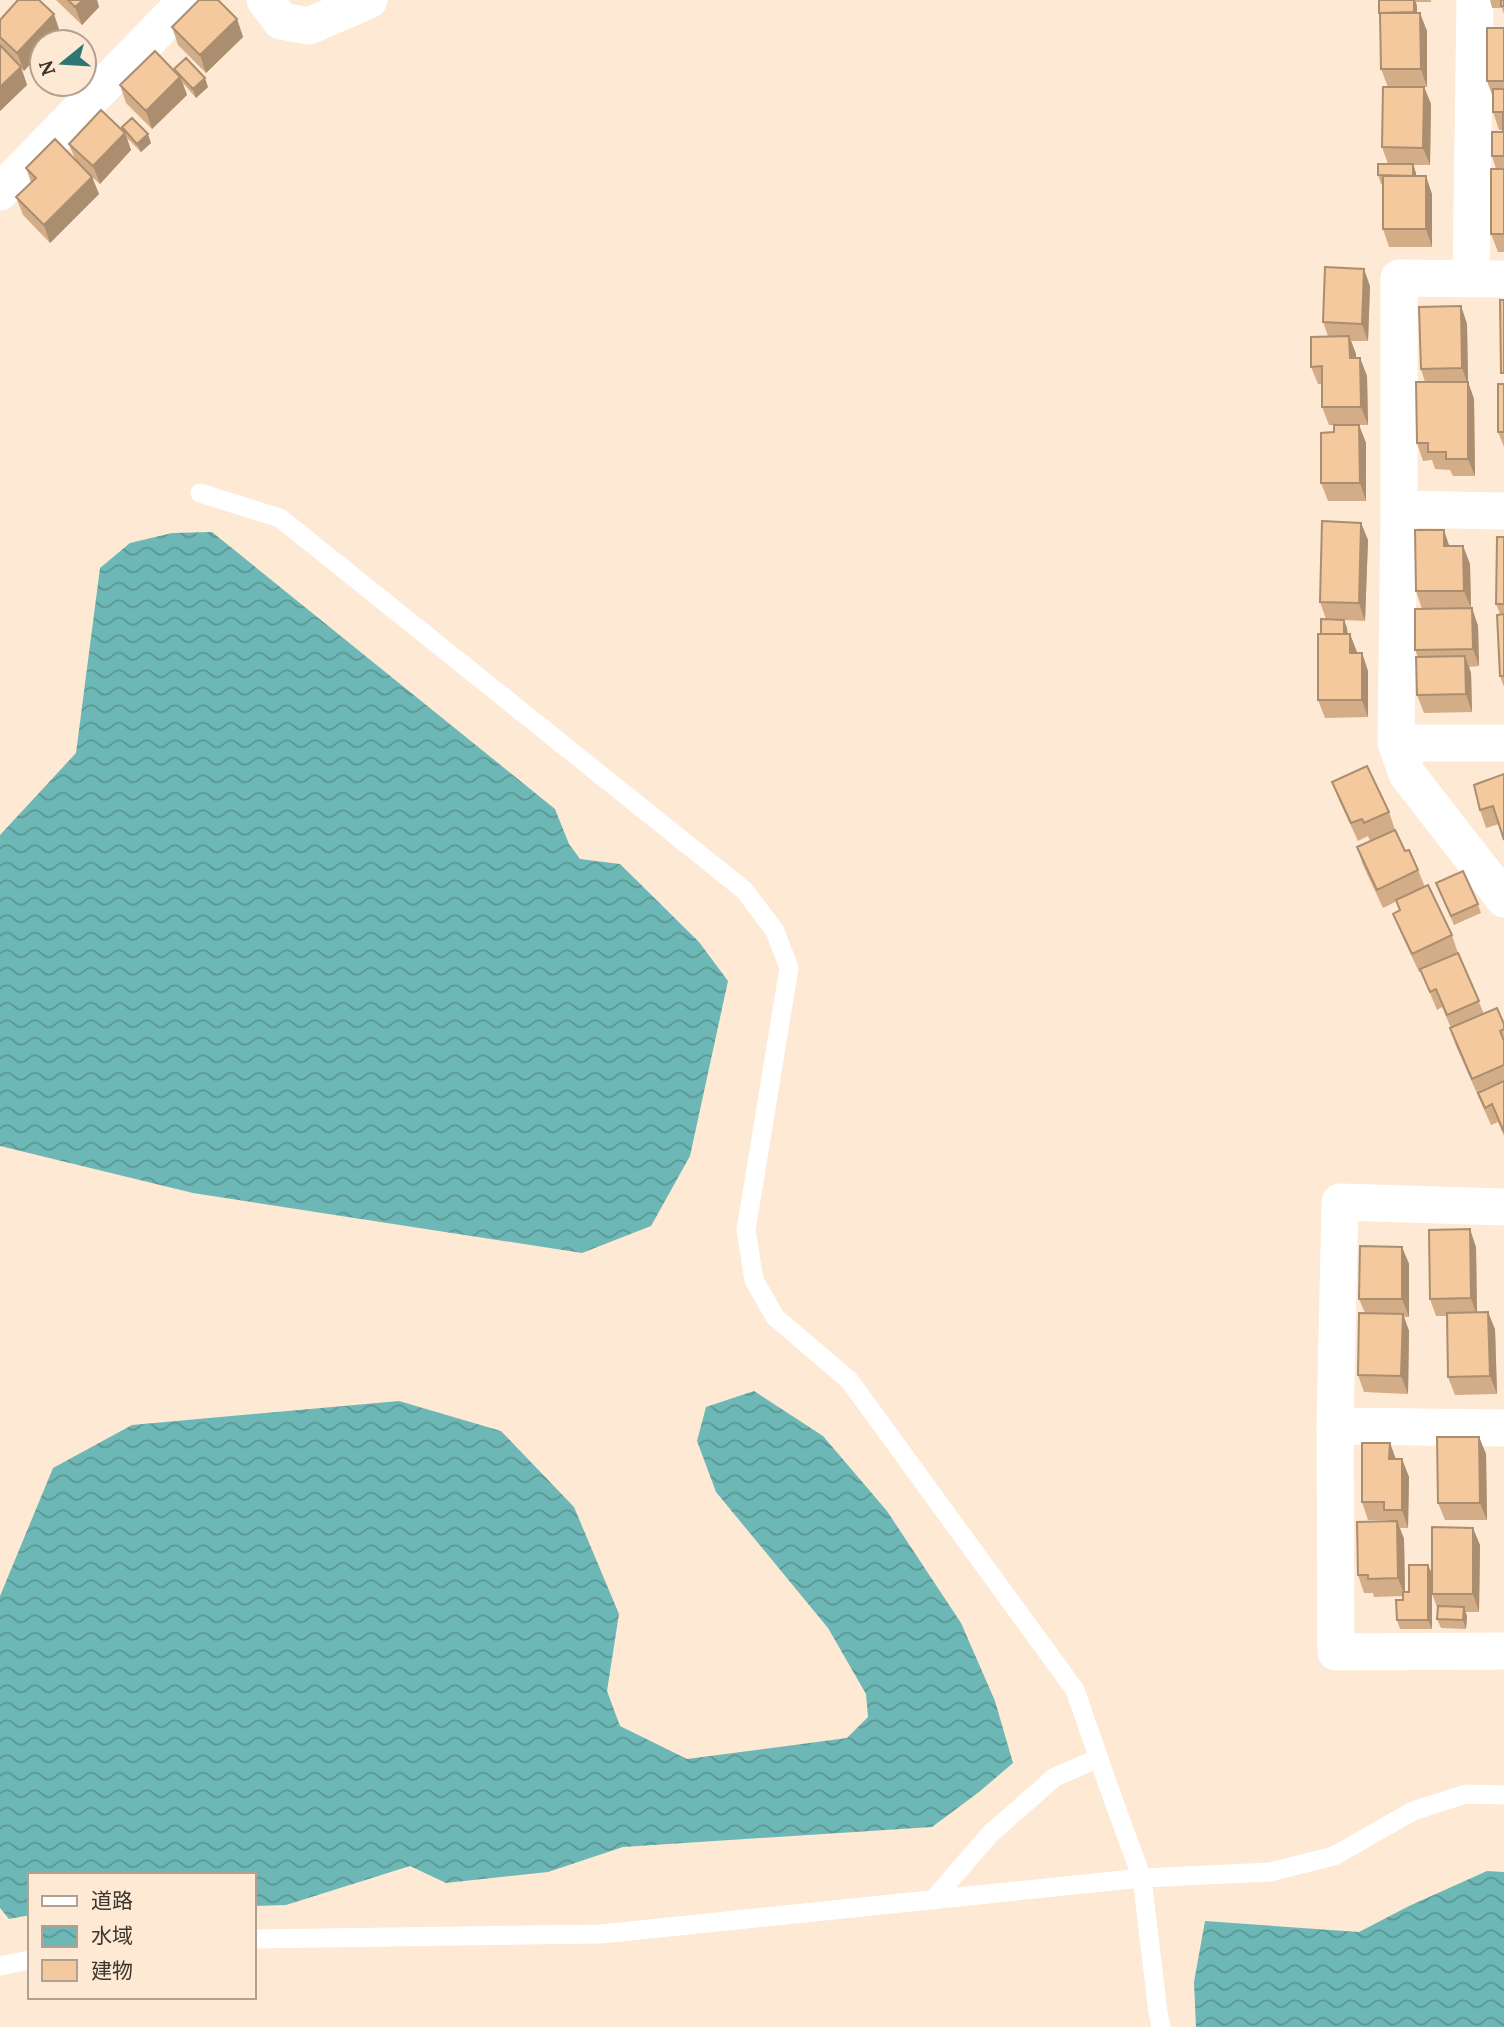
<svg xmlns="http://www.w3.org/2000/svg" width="1504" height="2027" font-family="Lora,'Noto Sans JP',serif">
  <defs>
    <pattern id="water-waves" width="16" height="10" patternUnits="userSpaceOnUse" patternTransform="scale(1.75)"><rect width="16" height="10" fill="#6db8b6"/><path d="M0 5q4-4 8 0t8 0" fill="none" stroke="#5b9694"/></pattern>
  </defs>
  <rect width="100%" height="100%" fill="#fee9d4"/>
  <path fill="url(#water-waves)" d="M212 532 555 809 569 844 580 859 620 864 699 942 728 981 690 1156 651 1226 582 1253 193 1193 0 1146V835L76 753 100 568 130 543 172 533Z
    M754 1391 823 1436 887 1511 961 1623 995 1701 1013 1763 979 1792 932 1827 623 1847 548 1872 446 1883 410 1866 286 1905 254 1906V1875H30V1915L9 1919 0 1908V1596L53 1468 132 1425 399 1401 501 1431 574 1507 619 1614 607 1691 620 1726 687 1759 847 1738 868 1717 866 1694 828 1628 716 1492 697 1441 706 1407Z
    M1487 1871 1504 1872V2027H1196L1194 1982 1205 1921 1359 1932 1409 1906Z"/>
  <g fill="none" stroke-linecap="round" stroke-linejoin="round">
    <path stroke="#fff" stroke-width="19" d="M200 493 280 518 744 890 775 931 789 968 746 1230 754 1280 775 1317 849 1380 1075 1690 1115 1805 1142 1878 1158 2013 1161 2027
      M933 1900 990 1834 1055 1777 1099 1758
      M254 1939 601 1934 1142 1878 1270 1872 1334 1856 1413 1811 1466 1794 1504 1795
      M0 1966 30 1960"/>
    <path stroke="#fff" stroke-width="37" d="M265 0 281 21 309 26 369 0
      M0 192 187 0
      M1471 279 1475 0
      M1399 509 1504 511
      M1396 743 1399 509V278L1504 279
      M1504 743H1396L1407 774 1504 899
      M1504 1207 1340 1202 1335 1426 1336 1652 1504 1651
      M1335 1426 1504 1428"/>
  </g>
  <path fill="#d2ad88" d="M56 0H97L99 7 82 25Z
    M1379 0H1431V2H1416L1417 13 1427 31V87H1424L1431 104 1430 165H1414L1416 176 1432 194V247H1389L1383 229V184H1381L1378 175 1388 164 1382 147 1388 87 1381 69 1380 16Z
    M1490 0H1504V14L1502 8H1492Z
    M237 19 243 37 206 73 178 45 172 27Z
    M0 20 60 32 42 42V51L24 71 21 68 27 85 0 111Z
    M1504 28V252H1498L1491 234 1496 169 1492 156 1503 132V130H1499L1493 112V98L1487 81Z
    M174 69 208 87 196 98 183 83 187 95 152 129 126 103 120 85 175 72Z
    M122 127 151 143 141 152 127 138 131 150 100 184 92 177 99 194 50 243 23 215 16 197 31 182 26 168 75 159 69 144 123 131Z
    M1370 286 1368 341H1351L1356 354V358H1360L1367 376 1368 425H1329L1322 407V384H1318L1311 367 1328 336 1323 322Z
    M1461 306 1467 324 1468 382 1474 399 1475 476H1453L1450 470 1435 469 1432 460 1423 461 1417 443 1425 382 1421 369Z
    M1504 384V447L1498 432Z
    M1359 425 1366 443V501H1328L1321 483 1334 432Z
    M1361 523 1368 540 1365 621 1344 620 1347 628 1348 634H1350L1357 653H1362L1368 671V717L1325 718 1318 700 1326 619 1320 602Z
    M1504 537V687L1500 676V614L1496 604Z
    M1450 546H1463L1470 564 1471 608H1472L1478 626 1479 666 1469 667 1471 673 1472 712 1424 713 1417 695 1418 657 1415 650 1422 609 1416 591Z
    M1504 774 1499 824 1486 828 1480 810Z
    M1332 782 1389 812 1395 830 1405 851 1418 870 1425 887 1452 935 1458 953 1484 1014 1504 1024V1136L1498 1122 1491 1125 1456 1046 1450 1028H1451L1442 1007 1437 1010 1421 971 1419 972 1400 931 1393 914 1400 910 1397 901 1383 908 1363 865 1357 847 1370 841 1368 836 1358 841 1339 800Z
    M1436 883 1478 904 1481 913 1454 925Z
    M1402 1247 1409 1264V1317H1404L1409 1331 1408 1394 1364 1392 1358 1375 1365 1313 1359 1299Z
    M1476 1247 1477 1312 1495 1329 1497 1394 1455 1395 1448 1377 1447 1316H1436L1430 1299Z
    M1479 1437 1486 1454 1487 1520H1445L1438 1503Z
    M1390 1443 1396 1459H1402L1409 1477 1408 1528H1400L1404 1539 1405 1592H1409L1428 1565 1432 1574V1629H1400L1397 1620 1403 1600V1596L1374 1597 1373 1593H1364L1358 1575 1388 1521 1387 1520H1368L1362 1502Z
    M1480 1545 1479 1612H1465L1467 1616 1466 1629 1441 1628 1437 1619 1438 1610 1432 1594Z"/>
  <path fill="#ab8d6f" d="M83 0H97L99 7 82 25 75 7Z
    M1414 0H1415L1417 6V21L1414 12Z
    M1420 13 1427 31V87L1421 69Z
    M54 14 60 32 50 42H42V51L24 71 17 53Z
    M237 19 243 37 206 73 200 55Z
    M21 67 27 85 0 111V87Z
    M180 77 187 95 152 129 146 111Z
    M205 78 208 87 196 98 193 89Z
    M1424 87 1431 104 1430 165 1423 148Z
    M125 133 131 150 100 184 93 166Z
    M148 134 151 143 141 152 137 144Z
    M1413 164 1416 173V185L1413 176Z
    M1426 176 1432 194V247L1426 229Z
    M92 177 99 194 50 243 44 225Z
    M1364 269 1370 286 1368 341 1362 324Z
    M1461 306 1467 324 1468 382 1474 399 1475 476 1468 459V385L1462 368Z
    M1349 336 1356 354V376L1350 358Z
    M1360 358 1367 376 1368 425 1361 407Z
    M1359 425 1366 443V501L1360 483Z
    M1361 523 1368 540 1365 621 1359 603Z
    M1444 530 1450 548 1444 546Z
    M1463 546 1470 564 1471 608 1464 591Z
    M1472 608 1478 626 1479 666 1473 649Z
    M1344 620 1347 628 1348 646 1344 637Z
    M1350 634 1357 652V671L1350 653Z
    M1362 653 1368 671V717L1362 700Z
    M1465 656 1471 673 1472 712 1466 694Z
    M1470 1229 1476 1247 1477 1316 1471 1298Z
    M1402 1247 1409 1264V1317L1402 1299Z
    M1488 1312 1495 1329 1497 1394 1490 1376Z
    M1403 1314 1409 1331 1408 1394 1401 1376Z
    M1479 1437 1486 1454 1487 1520 1480 1503Z
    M1390 1443 1396 1460 1389 1459Z
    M1402 1459 1409 1477 1408 1528 1402 1510Z
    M1397 1521 1404 1539 1405 1596 1398 1578Z
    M1473 1528 1480 1545 1479 1612 1473 1594Z
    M1428 1565 1432 1574V1629L1428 1620Z
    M1464 1607 1467 1616 1466 1629 1463 1620Z"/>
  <path fill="#f4c99e" stroke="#ab8d6f" stroke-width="2" d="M18 0H39L54 14 17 53 0 37V20Z
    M68 0H83L75 7Z
    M199 0H218L237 19 200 55 172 27Z
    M1379 0H1414V12L1379 13Z
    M1501 0H1504V6H1501Z
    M1380 13H1420L1421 69H1381Z
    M1487 28H1504V81H1487Z
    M0 45 21 67 0 87Z
    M155 51 180 77 146 111 120 85Z
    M186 58 205 78 193 89 174 69Z
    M1383 87H1424L1423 148 1382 147Z
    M1493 89H1504V156H1492V132H1503V112H1493Z
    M101 110 125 133 93 166 69 144Z
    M132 118 148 134 137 144 122 127Z
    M55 139 92 177 44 225 16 197 36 178 26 168Z
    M1378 164H1413V176L1378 175Z
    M1491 169H1504V234H1491Z
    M1383 176H1426V229H1383Z
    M1325 267 1364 269 1362 324 1323 322Z
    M1500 300H1504V373H1501Z
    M1461 306 1462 368 1421 369 1419 307Z
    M1349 336 1350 358H1360L1361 407H1322V366L1311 367V337Z
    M1416 382H1468V459H1446V452H1428V443H1417Z
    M1498 384H1504V432H1498Z
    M1334 425H1359L1360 483H1321V433L1334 432Z
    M1322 521 1361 523 1359 603 1320 602Z
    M1415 530H1444V546H1463L1464 591H1416Z
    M1497 537H1504V604H1496Z
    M1472 608 1473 649 1415 650V609Z
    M1504 614V676H1500L1497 615Z
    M1321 619 1344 620V634H1321Z
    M1318 634H1350V653H1362V700H1318Z
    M1465 656 1466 694 1417 695 1416 657Z
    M1367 766 1389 812 1364 823 1362 819 1351 823 1332 782Z
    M1504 774V840L1493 806 1480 810 1474 785Z
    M1395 830 1405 851 1409 850 1418 870 1377 890 1357 847Z
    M1463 871 1478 904 1451 916 1436 883Z
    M1428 885 1452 935 1412 954 1393 914 1400 910 1396 900Z
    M1458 953 1479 1001 1447 1015 1436 989 1430 992 1420 969Z
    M1497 1008 1504 1024V1029L1500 1031 1504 1041V1065L1472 1079 1450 1028Z
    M1504 1081V1132L1492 1104 1485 1108 1478 1093Z
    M1470 1229 1471 1298 1430 1299 1429 1230Z
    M1360 1246 1402 1247V1299H1359Z
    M1488 1312 1490 1376 1448 1377 1447 1313Z
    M1359 1313 1403 1314 1401 1376 1358 1375Z
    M1437 1437H1479L1480 1503H1438Z
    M1362 1443H1390L1389 1459H1402V1510H1384V1502H1362Z
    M1397 1521 1398 1578 1368 1579V1575H1358L1357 1522Z
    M1432 1527 1473 1528V1594H1432Z
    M1409 1565H1428V1620H1397L1396 1600H1403V1592H1409Z
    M1438 1606 1464 1607 1463 1620 1437 1619Z"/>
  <rect x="28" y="1873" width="228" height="126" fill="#fee9d4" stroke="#b1a192" stroke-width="2"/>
  <rect x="42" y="1896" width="35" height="10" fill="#ffffff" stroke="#b1a192" stroke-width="2"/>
  <text x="91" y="1908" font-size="21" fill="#3e362e">道路</text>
  <rect x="42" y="1926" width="35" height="21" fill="url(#water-waves)" stroke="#b1a192" stroke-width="2"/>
  <text x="91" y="1943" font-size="21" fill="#3e362e">水域</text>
  <rect x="42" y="1960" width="35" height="21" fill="#f4c99e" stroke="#b1a192" stroke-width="2"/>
  <text x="91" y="1978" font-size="21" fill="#3e362e">建物</text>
  <g transform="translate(63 63) rotate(252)"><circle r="33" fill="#fee9d4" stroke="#b1a192" stroke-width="2"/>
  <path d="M0-5L12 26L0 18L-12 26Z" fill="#2c7674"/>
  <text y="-10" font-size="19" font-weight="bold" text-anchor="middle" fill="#3e362e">N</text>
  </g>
</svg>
